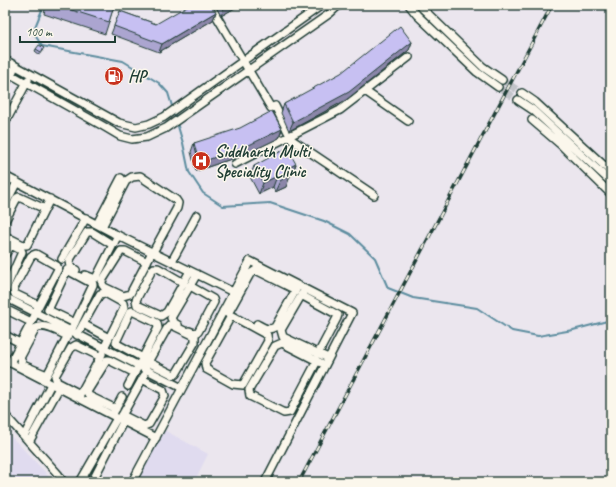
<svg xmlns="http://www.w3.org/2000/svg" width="616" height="487" font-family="Caveat,sans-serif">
  <rect width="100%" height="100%" fill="#ebe6ee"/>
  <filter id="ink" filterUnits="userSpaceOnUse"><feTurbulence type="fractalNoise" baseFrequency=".025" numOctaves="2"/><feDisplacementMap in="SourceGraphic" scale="8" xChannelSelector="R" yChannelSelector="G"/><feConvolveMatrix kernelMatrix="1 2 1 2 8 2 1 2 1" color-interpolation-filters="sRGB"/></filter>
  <g filter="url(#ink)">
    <path fill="#e0dbef" d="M5 430 45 472 52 482H5Z
      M164 430 208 454 194 482H136Z"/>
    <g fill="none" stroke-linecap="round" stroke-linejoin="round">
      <path stroke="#5d8d9f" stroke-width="2" d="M44 5 33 32 42 46 123 61 159 83 168 93 176 119
        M177 123 183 143 189 172 203 193 223 206 270 203 324 221 350 234 375 258 388 288 413 298 477 308 512 331 538 336 573 330 611 320"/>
      <path stroke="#c2c4c9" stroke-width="7" stroke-dasharray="7 3.5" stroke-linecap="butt" d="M502 80 522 93
        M498 87 518 100"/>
      <defs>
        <path id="minor" d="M210 5 271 108
          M409 5 417 15 477 72 498 87
          M419 5 483 67 502 80
          M5 60 119 123 136 127 149 124 164 117 322 5
          M5 71 103 126 120 136 132 139 147 137 166 128 329 14 339 5
          M5 84 13 71
          M365 91 408 121
          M522 93 535 102 611 172
          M518 100 533 110 611 182
          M275 106 292 140 374 195
          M532 120 560 144 611 194
          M5 123 28 80
          M235 164 340 110 409 57
          M5 176 113 233 233 292
          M5 205 17 182
          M5 221 17 198 19 197 45 209
          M97 224 121 178
          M102 227 126 181 132 177 140 176 176 200 178 203 177 208 153 252
          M5 236 23 245H27L50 199
          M5 242 21 250 22 252 5 290
          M5 255 11 245
          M62 259 86 218
          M172 261 197 215
          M147 262 125 251H121L102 281V284L104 287 123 296 130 294 152 252
          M76 270 70 267 69 261 87 232H92L113 245
          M85 275 93 278H96L118 235
          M184 283 158 268H154L152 270 136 300 137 305 161 316 167 312 190 271
          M305 289 281 330 283 337 328 358
          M301 295 338 315 337 318 318 354
          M5 297 182 388
          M5 309 31 322
          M230 310 250 274 256 270 296 290
          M223 311 267 335 268 341 243 385 233 384 206 369 205 363 231 316
          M35 313 58 269 57 266 36 254 31 256 13 290 15 294 38 305
          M83 324 109 338
          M257 324C264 328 268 331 275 327L298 286
          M178 325 173 322 171 318 197 274
          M71 331 93 285V284L67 270 48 310 75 323
          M189 331 194 333 198 332 214 302 213 299 190 286
          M5 335 20 343
          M77 335 100 294 105 293 123 303 124 308 104 348
          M5 360 156 438
          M317 361 290 412 284 413 250 396 249 390 275 346 282 343 325 365
          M10 363 36 313
          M144 369 169 325H172L195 336V342L176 374 174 375 148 362
          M47 375 23 365 20 358 36 328C45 323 59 332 67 336
          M45 379 69 333
          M128 386 158 328 157 323 132 311 130 312 116 342 117 344 143 358
          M80 394 57 382 55 376 71 348 76 345 101 357
          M78 398 102 354
          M116 409 89 396 87 392 107 360H109L135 373
          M114 412 122 397
          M5 415 58 474 63 482
          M122 415 144 426 149 424 165 396 163 390 142 379
          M120 419 144 376
          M24 436 51 384
          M29 442 59 388
          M80 482 117 418
          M92 482 123 422
          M132 482 250 261 352 313 265 482"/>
      </defs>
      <use href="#minor" stroke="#1f3d34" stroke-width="10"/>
      <use href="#minor" stroke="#fbf7ec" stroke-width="7"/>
      <defs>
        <path id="rail" d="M299 482 552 5"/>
      </defs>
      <use href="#rail" stroke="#1f3d34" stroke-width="3.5"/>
      <use href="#rail" stroke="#fbf7ec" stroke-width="2" stroke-dasharray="6" stroke-linecap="butt"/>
    </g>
    <path fill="#aba5d0" stroke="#1f3d34" d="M46 5H110L114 6 105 34 44 14Z
      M215 5H240L221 16Z
      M120 11 156 24 216 12 213 20 159 52 111 34Z
      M412 42 409 50 346 100 289 131 281 113 284 104Z
      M36 49 43 51 40 55 35 51Z
      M282 129 279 138 246 154 196 171 191 152 194 143Z
      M296 164 292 175 290 176 286 187 275 192 273 187 259 194 250 177 254 166Z"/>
    <path fill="#8b86a9" stroke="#1f3d34" d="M229 5H240L221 16 224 8Z
      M216 12 213 20 159 52 162 44Z
      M412 42 409 50 346 100 289 131 293 122Z
      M282 129 279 138 246 154 196 171 199 163Z
      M296 164 292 175 290 176 286 187 275 192 280 181 286 169Z
      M277 176 273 187 259 194 263 183Z"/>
    <path fill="#c7c0f2" stroke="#1f3d34" d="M56 5H110L114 6 109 22Z
      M189 5H212L216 12 162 44 114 26 120 11 156 24Z
      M223 5H229L224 8Z
      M400 26 412 42 349 92 293 122 284 104 341 73Z
      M39 45 44 48 41 52 36 49Z
      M272 111 282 129 249 145 199 163 194 143 240 128Z
      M287 148 296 164 286 169 290 175 280 181 277 176 263 183 254 166Z"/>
  </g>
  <defs>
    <symbol id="fuel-disc" viewBox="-11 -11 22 22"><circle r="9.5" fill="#c8321e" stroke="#fbf7ec"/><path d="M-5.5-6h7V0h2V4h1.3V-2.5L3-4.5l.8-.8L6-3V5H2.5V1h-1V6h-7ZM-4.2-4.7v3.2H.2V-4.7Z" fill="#fff"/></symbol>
    <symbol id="hospital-disc" viewBox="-11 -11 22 22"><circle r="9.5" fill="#c8321e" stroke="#fbf7ec"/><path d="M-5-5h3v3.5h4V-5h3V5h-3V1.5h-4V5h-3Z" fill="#fff"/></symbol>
  </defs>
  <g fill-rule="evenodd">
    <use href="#fuel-disc" x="103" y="65" width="22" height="22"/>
    <use href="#hospital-disc" x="190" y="150" width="22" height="22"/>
  </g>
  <g text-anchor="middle" stroke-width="3" stroke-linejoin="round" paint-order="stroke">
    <g font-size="17" font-weight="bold" fill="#1f3d34" stroke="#fbf7ec" text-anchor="start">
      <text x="128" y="82">HP</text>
      <text x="215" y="157">Siddharth Multi<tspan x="215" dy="20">Speciality Clinic</tspan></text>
    </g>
  </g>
  <rect width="616" height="487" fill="none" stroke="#fbf7ec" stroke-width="20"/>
  <rect x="10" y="10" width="596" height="467" fill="none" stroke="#1f3d34" stroke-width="1.5" filter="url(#ink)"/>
  <path d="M20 36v6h95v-6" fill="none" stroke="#1f3d34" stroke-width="2"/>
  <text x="26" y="36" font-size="12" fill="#1f3d34" stroke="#fbf7ec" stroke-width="3" paint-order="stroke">100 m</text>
</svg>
